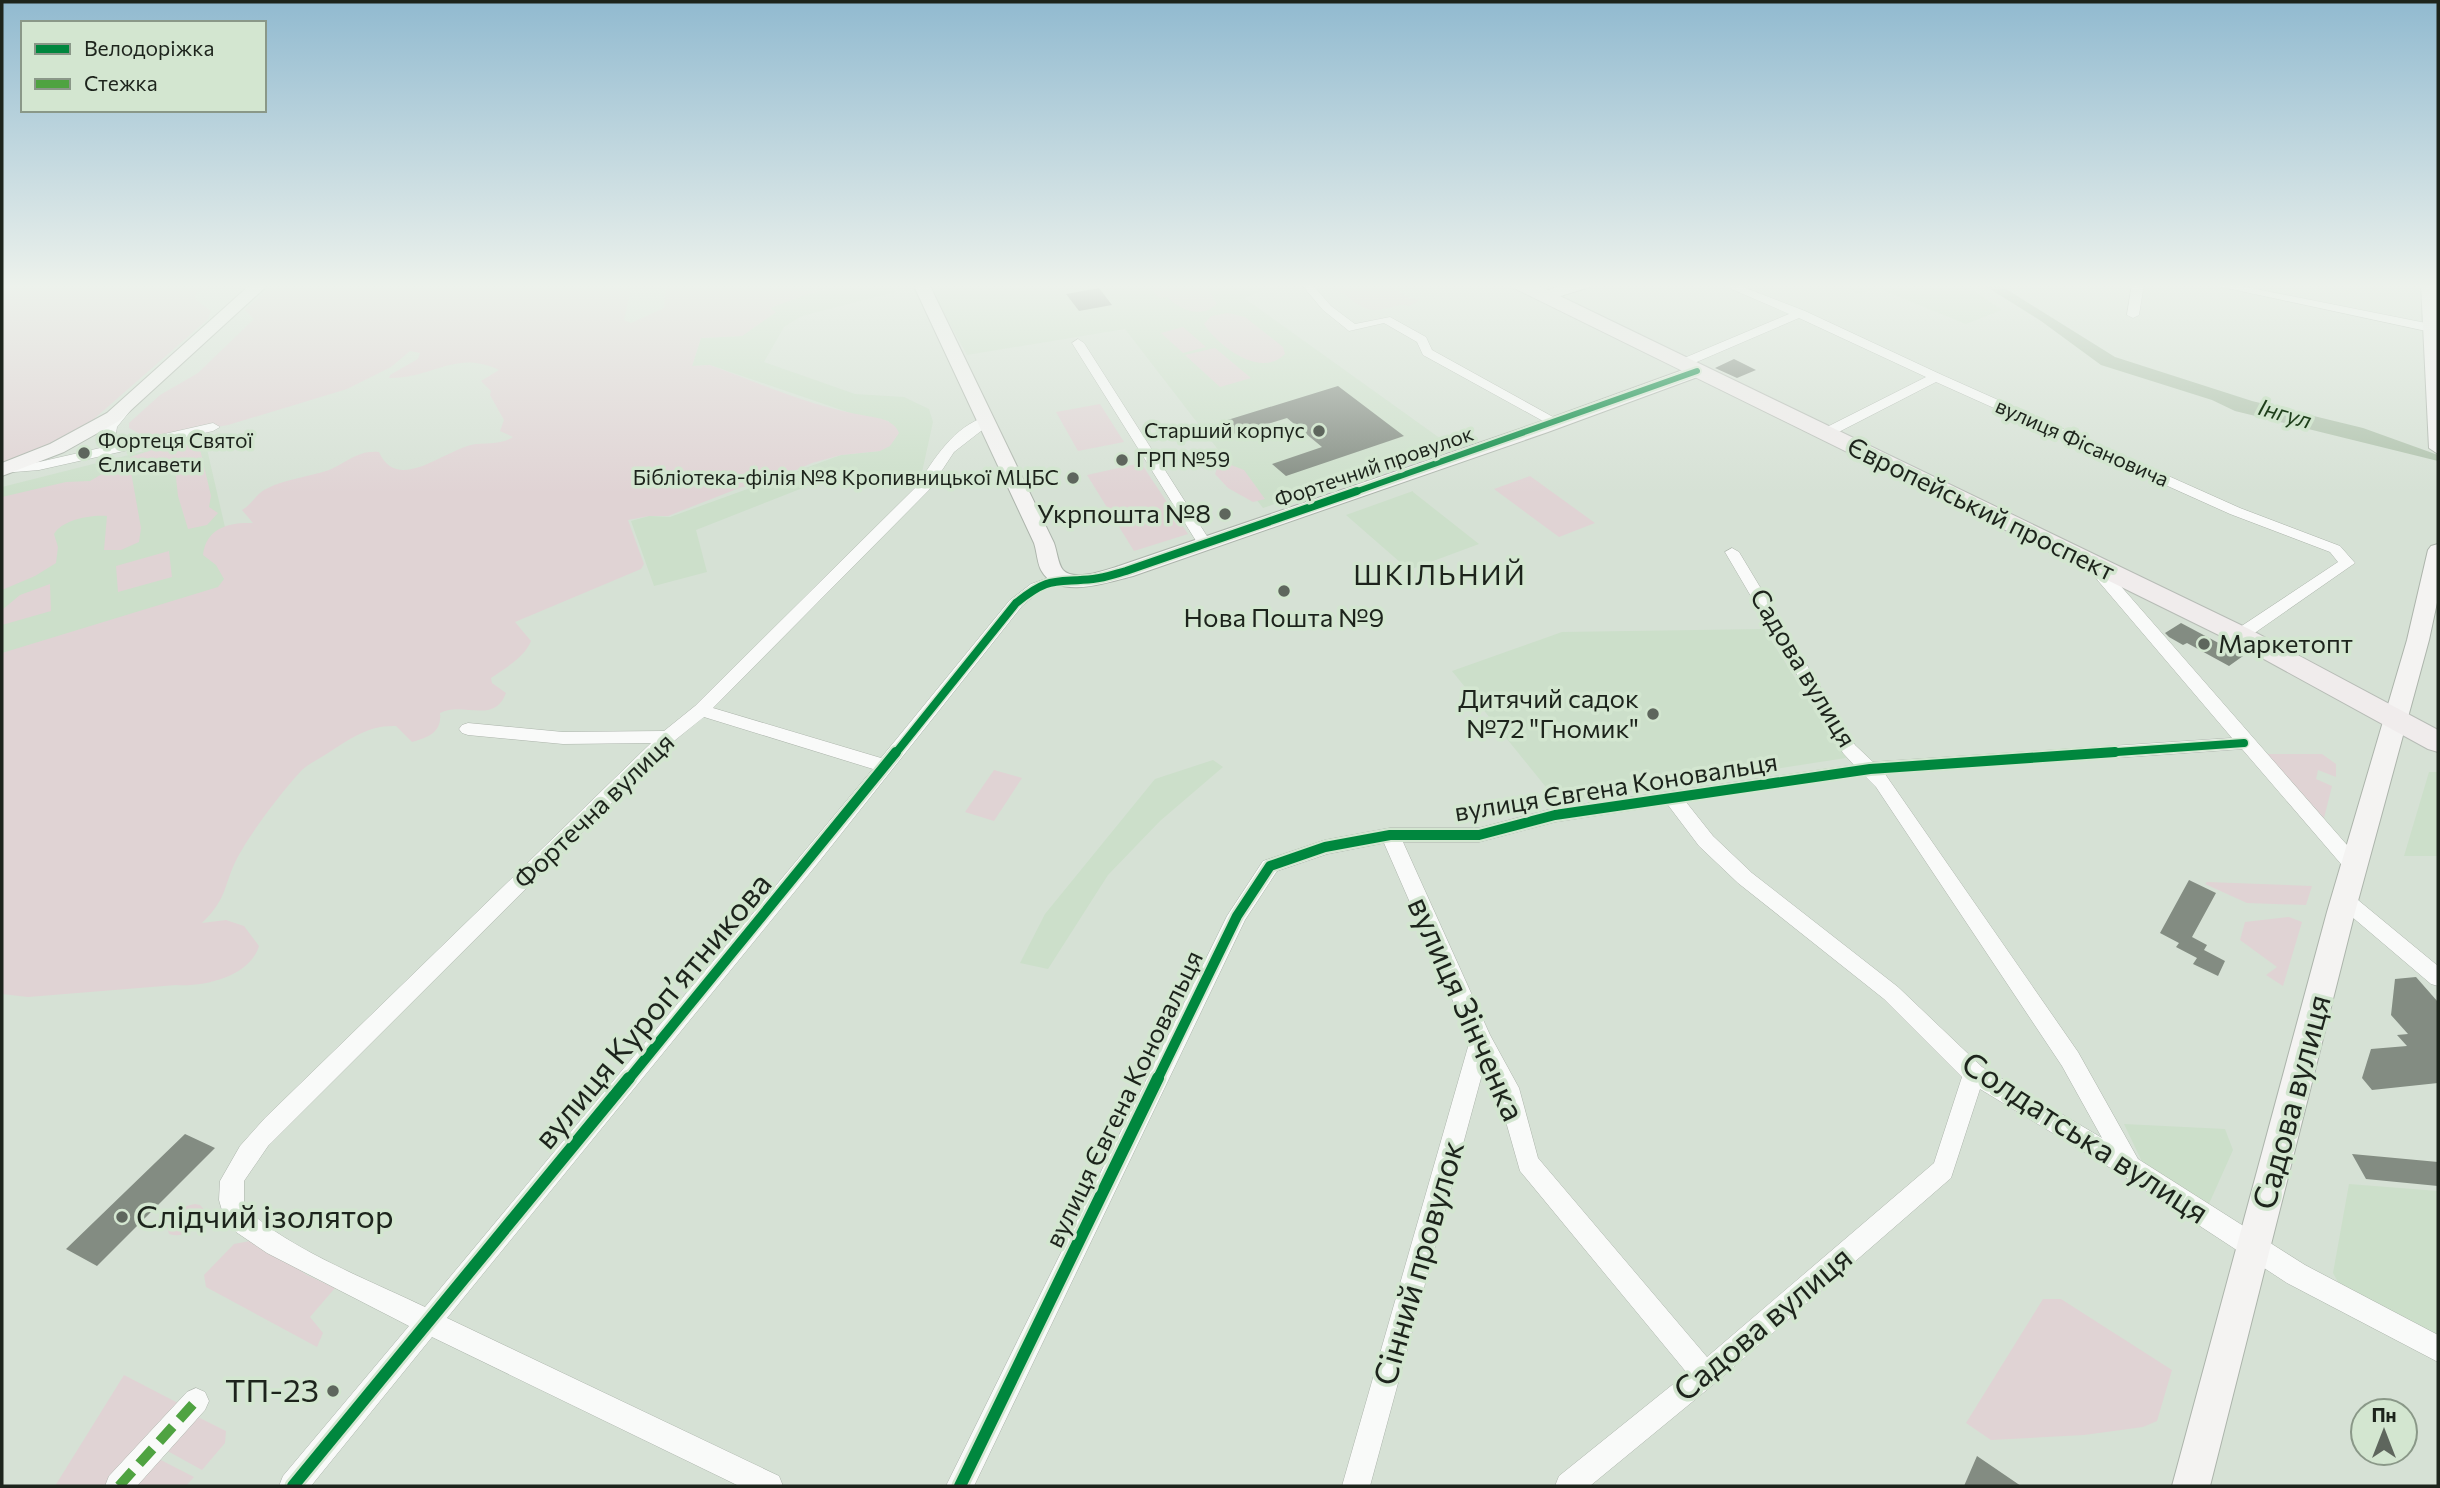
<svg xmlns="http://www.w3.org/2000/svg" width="2440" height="1488" font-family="Commissioner,sans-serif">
  <rect width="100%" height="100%" fill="#d6e1d5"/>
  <path fill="#ccdfca" d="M851 284H891L895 292 802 316 784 327 764 362 855 394 904 397 929 409 933 422 922 472H831L828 478 696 530 707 572 654 586 631 521 649 516 670 517 841 455 880 451 889 421 853 414 710 365 692 366 701 338 742 336 775 312 769 309 792 298Z
    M965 284H1266L1269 288 1244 298 1448 444 1263 508 1125 329 967 355 931 290Z
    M1837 284H1963L2002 310 1966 324 1877 288 1858 294Z
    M204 436 239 588 2 657V487Z
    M1413 491V492L1479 544 1409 570 1346 515Z
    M1764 629 1846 758 1558 802 1452 671 1562 632Z
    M1213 760 1223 767 1160 821 1108 875 1048 969 1020 963 1045 914 1155 779Z
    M2429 772H2438V856H2404Z
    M2124 1124 2225 1129 2233 1150 2208 1206 2145 1168Z
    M2349 1184 2438 1191V1338L2342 1289 2333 1273Z"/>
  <path fill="#e0d3d4" d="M2 284H231L197 292 195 299 211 311 208 319 87 425 44 448 2 463Z
    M273 284H632L624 320 631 323 664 308 666 284H810L803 291 823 289 770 308 776 312 742 336 701 338 692 366 710 365C761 384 813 407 867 416 879 418 894 420 899 433L890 446 880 451 841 455 812 463 762 485 742 487 668 516H649L628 520 644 564 641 569 515 622 531 641C524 658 505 668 491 678L492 683 506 693C494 725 463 701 440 713 442 732 429 737 412 742L396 726C368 725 350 739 328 753 319 759 308 764 301 771 280 794 255 827 240 853 223 882 230 896 202 923L226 920 244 926 259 946C250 976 205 987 176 985L28 997 2 994V653L218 587 224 579 216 565 203 555C206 528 229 522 253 523L242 510C252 504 256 494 266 489 285 479 308 477 329 470 347 463 357 450 379 452 397 493 442 452 471 445 485 442 500 446 513 437L500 431 504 420 490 395 491 391 481 381 499 370C456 349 432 379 389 378L390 375 418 359 420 353 410 351 391 367 347 389 228 425 158 437 144 436 129 428V423L160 395 198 373 254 319 245 310Z
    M1148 284H1217L1219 286 1208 289 1217 304C1200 319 1181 310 1167 297L1159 298Z
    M1329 284H1386L1409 298 1420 300 1409 306C1395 303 1388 310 1375 310 1361 311 1342 291 1329 284Z
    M1228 313 1245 317 1283 347 1285 354C1261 379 1218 346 1204 324L1211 316Z
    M1183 327 1206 347 1183 353 1161 333Z
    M1215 348 1251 378 1220 387 1185 355Z
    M1100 404 1124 442 1078 451 1056 412Z
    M187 444 200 449 211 496 209 507 218 513 207 525 188 529 178 496 174 460C160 459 142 465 131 472L141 528 139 542 121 550H104L107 516C92 514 61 520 54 534L58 547 56 563 35 576 2 590V497L66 482 90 481 133 456 165 446Z
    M1141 463 1188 534 1134 551 1087 475Z
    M1226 463 1244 470 1265 499 1253 502 1228 488 1215 474 1218 466Z
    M1530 476 1595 523 1559 537 1494 489Z
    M169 551 172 577 118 592 116 566Z
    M50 584 51 611 2 625V610L20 595Z
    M2265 754H2322L2336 764V777L2318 770 2316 779 2332 786 2324 818Z
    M994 770 1022 778 994 821 965 812Z
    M2207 882 2312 886 2306 905 2247 903 2205 884Z
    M2289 917 2302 922 2283 986 2266 975 2277 967 2240 940 2245 922Z
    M195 1204 200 1205 205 1211C202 1228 186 1239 169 1234L167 1226C171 1213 182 1206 195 1204Z
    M255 1240 307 1275 335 1288 310 1317 323 1333 317 1347 206 1287 204 1275 234 1244Z
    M2043 1299H2061L2172 1370 2157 1421 2143 1427 2084 1435 1991 1440 1966 1423Z
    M124 1375 178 1403 177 1415 112 1486H55Z
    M196 1416 226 1431 225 1443 202 1470 162 1448Z
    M155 1457 194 1477 186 1486H129Z"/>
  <path fill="#afc2ac" d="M1982 284H1998L2115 357 2252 401 2363 428 2438 455V461L2235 411 2212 400 2101 365 2041 321Z"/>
  <path fill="#838c82" d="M1099 288 1112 305 1079 311 1066 294Z
    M1734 359 1756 370 1737 378 1715 368Z
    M1338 386 1404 436 1286 476 1272 464 1322 447 1287 418 1235 434 1221 422Z
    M2181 623 2243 656 2229 666 2187 643 2183 645 2169 637 2165 633Z
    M2189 880 2216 893 2192 937 2207 945 2204 950 2225 961 2218 976 2193 964 2197 958 2176 947 2179 943 2160 933Z
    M2416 977 2438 1002V1083L2372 1090 2362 1078 2371 1049 2407 1046 2397 1035 2408 1034 2391 1015 2395 979Z
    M185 1134 215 1148 97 1266 66 1249Z
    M2352 1154 2438 1162V1186L2366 1179Z
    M1977 1456 2021 1486H1964Z"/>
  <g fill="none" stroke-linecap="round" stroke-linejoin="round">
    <defs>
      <path id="street" d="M1301 284H1312L1331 306 1355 324 1390 317 1426 337 1432 350 1564 423 1557 427 1552 426 1423 355 1417 342 1384 323 1349 331 1323 310Z
        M1720 284H1735L1805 311 1940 374 2240 508 2340 546 2355 563 2246 639H2234L2232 635 2234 631 2338 562 2330 552 2230 514 1936 382 1829 437H1819V431L1926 377 1799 318 1685 367H1677V361L1789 314Z
        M2132 284H2144L2139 315 2133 318 2127 315Z
        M2208 284H2231L2431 324 2437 328 2431 332Z
        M1078 339 1084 343 1212 544 1210 547H1200L1198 544 1072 343Z
        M128 402 134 406 117 427 115 439 129 442 213 423 220 427 213 431 39 470 2 473 4 465 39 462 109 446 101 440 104 426 123 403Z
        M985 417 990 418V424L954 452 929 490 713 708 881 758 1010 600 1031 584 1059 574 1067 579 1041 590 1022 606 818 863 447 1318 779 1476 783 1486H739L432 1337 311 1486H279L283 1476 409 1326 267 1253 236 1232 225 1221 219 1200 220 1181 240 1146 265 1118 651 743 563 744 468 735 462 733 459 729 462 725 468 723 563 732 664 731 695 706 918 485C933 459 955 426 985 417ZM704 717 873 769 425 1307C369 1280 288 1249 244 1207V1181L268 1146 674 741Z
        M1732 548 1739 552 1855 745 1873 762 2232 738 2094 576 2085 563 2088 560H2098L2361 861 2364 866 2361 871 2354 873 2347 871 2242 749 1885 774 2078 1052 2138 1159 2305 1265 2438 1335V1362L2287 1283 2122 1175 1980 1089 1951 1178 1714 1384 1590 1486H1555L1559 1476 1687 1373 1520 1171 1497 1090 1484 1067 1370 1486H1342L1470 1040 1384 843 1327 854 1277 871 1245 920 974 1486H946L1227 916 1263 861 1325 840 1390 828H1479L1555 808 1854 765 1843 753 1725 552ZM1865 776 1876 787 2062 1066 2102 1138 1982 1067 1898 987 1752 873 1713 836 1686 802ZM1668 805 1699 846 1738 883 1884 999 1962 1077 1934 1163 1707 1357 1538 1158 1519 1088 1490 1035 1403 842H1479L1555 822Z
        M2345 892 2352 895 2438 966V986L2431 984 2338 905 2335 900 2338 895Z
        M196 1388 205 1392 209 1401 205 1410 137 1486H105L109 1476 187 1392Z"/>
      <path id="secondary" d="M251 284H269L119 421 64 452 2 476V463L50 444 107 413Z
        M913 284H929L1054 543C1057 551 1058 564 1063 570 1074 582 1106 570 1119 566L1534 424 1691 367 1697 366 1706 371 1703 375 1548 432 1133 576C1108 582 1058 601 1041 570 1037 562 1037 552 1034 543Z
        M1566 284H1591L1589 287 1545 301 1537 296 1539 293Z
        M2421 284H2437L2438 454 2429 448Z
        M2438 544V598L2429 640 2355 912 2210 1486H2172L2327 912 2407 640 2428 550 2431 546Z"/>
      <path id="primary" d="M1511 284H1535L2249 629 2438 730V752L2428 749 2231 641 1514 288Z"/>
    </defs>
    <use href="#street" stroke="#acb4ab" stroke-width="1"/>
    <use href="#secondary" stroke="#acb4ab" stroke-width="2"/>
    <use href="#primary" stroke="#b7bcb6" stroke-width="2"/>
    <use href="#street" fill="#f9faf9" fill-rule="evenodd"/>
    <use href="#secondary" fill="#f4f3f2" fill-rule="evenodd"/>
    <use href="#primary" fill="#f0ecec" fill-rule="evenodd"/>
    <path stroke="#4fa341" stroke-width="10" stroke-dasharray="20 10" stroke-linecap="butt" d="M119 1486 196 1401"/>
    <defs>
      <path id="cycleway-far3" d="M1352 493 1697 371"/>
      <path id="cycleway-far2" d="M895 754 1016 603C1050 576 1053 583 1093 579 1104 578 1115 574 1126 571L1357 491
        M2089 754 2244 743"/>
      <path id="cycleway-far1" d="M628 1080 896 752
        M1157 1080 1237 916 1270 866 1325 847 1390 835H1479L1555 815 1870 769 2115 752"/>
      <path id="cycleway" d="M293 1486 629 1078
        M960 1486 1158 1078"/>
    </defs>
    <use href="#cycleway-far3" stroke="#d3e6d0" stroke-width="10"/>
    <use href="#cycleway-far2" stroke="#d3e6d0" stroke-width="11"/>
    <use href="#cycleway-far1" stroke="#d3e6d0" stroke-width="14"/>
    <use href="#cycleway" stroke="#d3e6d0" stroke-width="17"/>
    <use href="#cycleway-far3" stroke="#00873e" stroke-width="6"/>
    <use href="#cycleway-far2" stroke="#00873e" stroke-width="8"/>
    <use href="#cycleway-far1" stroke="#00873e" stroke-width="10"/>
    <use href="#cycleway" stroke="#00873e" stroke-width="12"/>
  </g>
  <linearGradient id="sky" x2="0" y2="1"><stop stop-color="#91bad0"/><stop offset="0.58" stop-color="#edf2ec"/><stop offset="1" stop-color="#edf2ec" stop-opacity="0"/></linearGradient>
  <rect width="2440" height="493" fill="url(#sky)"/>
  <g fill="#5e665d" stroke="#d3e6d0" stroke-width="2.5">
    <circle cx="1319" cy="431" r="7"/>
    <circle cx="84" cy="453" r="7"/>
    <circle cx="1122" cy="460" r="7"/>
    <circle cx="1073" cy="478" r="7"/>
    <circle cx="1225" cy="514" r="7"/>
    <circle cx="1284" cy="591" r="7"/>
    <circle cx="2204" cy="644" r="7"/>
    <circle cx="1653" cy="714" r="7"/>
    <circle cx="122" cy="1217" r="7"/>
    <circle cx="333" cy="1391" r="7"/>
  </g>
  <g text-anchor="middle" stroke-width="7" stroke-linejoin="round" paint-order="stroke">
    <g font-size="21" fill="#1d241c" stroke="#d3e6d0" text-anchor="end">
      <text x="1305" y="438">Старший корпус</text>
      <text x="98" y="448" text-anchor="start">Фортеця Святої<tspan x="98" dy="24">Єлисавети</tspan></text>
      <text x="1136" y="467" text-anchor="start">ГРП №59</text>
      <text x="1059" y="485">Бібліотека-філія №8 Кропивницької МЦБС</text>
    </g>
    <g font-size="21" fill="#1d241c" stroke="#d3e6d0">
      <text transform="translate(2082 443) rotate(24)" y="7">вулиця Фісановича</text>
      <text transform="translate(1374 467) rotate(-19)" y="7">Фортечний провулок</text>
    </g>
    <g font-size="23" font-style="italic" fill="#1d3e19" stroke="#d3e6d0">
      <text transform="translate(2285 414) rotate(16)" y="8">Інгул</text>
    </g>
    <g font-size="26" fill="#1d241c" stroke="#d3e6d0">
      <text transform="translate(1981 509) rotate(26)" y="9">Європейський проспект</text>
      <text transform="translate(1803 668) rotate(59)" y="9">Садова вулиця</text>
      <text transform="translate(1616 787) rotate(-9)" y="9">вулиця Євгена Коновальця</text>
      <text transform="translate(594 811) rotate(-44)" y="9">Фортечна вулиця</text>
      <text transform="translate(1124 1099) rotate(-64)" y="9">вулиця Євгена Коновальця</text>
    </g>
    <g font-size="26" fill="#1d241c" stroke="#d3e6d0" text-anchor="end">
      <text x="1211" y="523">Укрпошта №8</text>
      <text x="1284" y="627" text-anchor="middle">Нова Пошта №9</text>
      <text x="2218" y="653" text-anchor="start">Маркетопт</text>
      <text x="1639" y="708">Дитячий садок<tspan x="1639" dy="30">№72 "Гномик"</tspan></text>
    </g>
    <g font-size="28" letter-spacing="2" fill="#1d241c" stroke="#d3e6d0">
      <text x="1440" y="585">ШКІЛЬНИЙ</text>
    </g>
    <g font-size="32" fill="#1d241c" stroke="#d3e6d0">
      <text transform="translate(1466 1009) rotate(66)" y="11">вулиця Зінченка</text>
      <text transform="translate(653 1011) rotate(-50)" y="11">вулиця Куропʼятникова</text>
      <text transform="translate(2292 1102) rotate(-75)" y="11">Садова вулиця</text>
      <text transform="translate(2085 1138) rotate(33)" y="11">Солдатська вулиця</text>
      <text transform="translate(1419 1263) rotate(-74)" y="11">Сінний провулок</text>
      <text transform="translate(1763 1324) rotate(-40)" y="11">Садова вулиця</text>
    </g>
    <g font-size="32" fill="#1d241c" stroke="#d3e6d0" text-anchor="start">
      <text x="136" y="1228">Слідчий ізолятор</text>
      <text x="319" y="1402" text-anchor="end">ТП-23</text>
    </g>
  </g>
  <rect width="2440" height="1488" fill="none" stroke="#1d241c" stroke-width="7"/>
  <rect x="21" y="21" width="245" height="91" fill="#d3e6d0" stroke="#8a9888" stroke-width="2"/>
  <rect x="35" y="44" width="35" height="10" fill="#00873e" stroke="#8a9888" stroke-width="2"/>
  <text x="84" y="56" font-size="21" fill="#1d241c">Велодоріжка</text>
  <rect x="35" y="79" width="35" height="10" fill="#4fa341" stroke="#8a9888" stroke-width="2"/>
  <text x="84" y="91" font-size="21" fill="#1d241c">Стежка</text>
  <g transform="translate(2384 1432)"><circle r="33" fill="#d3e6d0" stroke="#8a9888" stroke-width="2"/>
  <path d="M0-5L12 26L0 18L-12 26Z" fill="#5e665d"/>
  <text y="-10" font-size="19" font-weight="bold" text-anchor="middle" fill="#1d241c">Пн</text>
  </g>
</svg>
